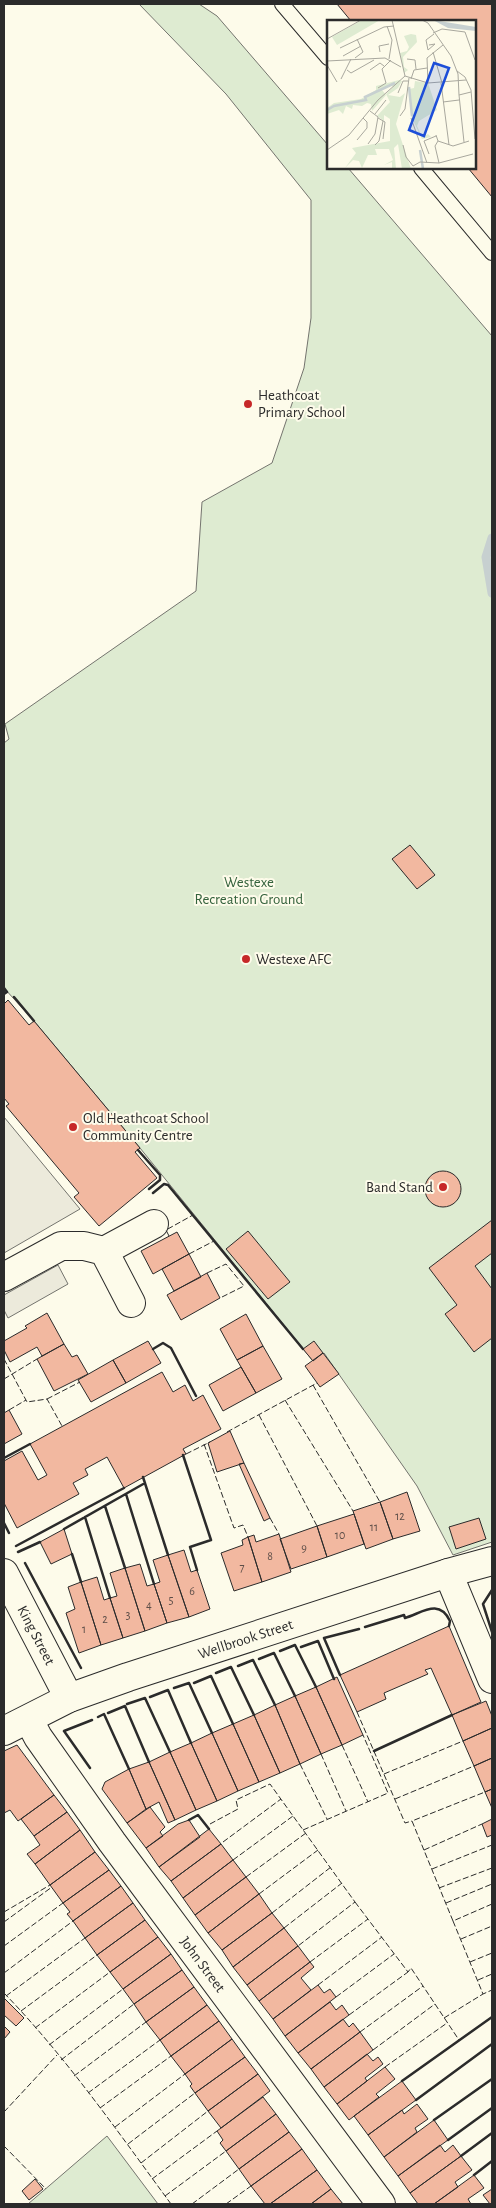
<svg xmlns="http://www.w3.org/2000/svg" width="496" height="2208" font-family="'Alegreya Sans',sans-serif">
  <rect width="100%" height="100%" fill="#fdfbea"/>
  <path fill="#deebd1" stroke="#74746e" d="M139 4H199L217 16 328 145V168H348L492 336V1542L453 1555 417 1486 324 1353 313 1361 140 1148 34 1021 4 988V743L9 739 5 724 196 591 202 502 272 463 304 368 311 318V200L226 94Z
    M107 2136 158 2204H28Z"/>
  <path fill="#eceadb" stroke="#74746e" d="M4 1117 80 1209 4 1253Z
    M58 1265 68 1284 8 1318 4 1310V1295Z"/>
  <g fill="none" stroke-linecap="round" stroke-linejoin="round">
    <path stroke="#c7d0d0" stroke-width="9" d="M492 538 486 557 492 593"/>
  </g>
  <path fill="#f2b8a0" stroke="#2b2b2b" d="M337 4H492V197L468 168H475V21H351Z
    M410 845 435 875 417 889 392 859Z
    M8 1000 29 1025 34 1021 140 1148 135 1152 157 1178 99 1226 74 1197 79 1193 6 1106 9 1104 4 1098V1004Z
    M425 1189a18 18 0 1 1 36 0a18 18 0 1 1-36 0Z
    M492 1220V1253L475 1266 492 1289V1338L474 1352 445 1314 457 1305 429 1268Z
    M248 1231 290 1282 268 1299 226 1249Z
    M177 1232 189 1254 153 1274 141 1251Z
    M189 1254 201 1277 174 1291 162 1269Z
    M207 1273 220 1298 181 1320 167 1295Z
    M47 1313 64 1344 42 1356 37 1347 10 1362 4 1350V1341L27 1328 25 1326Z
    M246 1314 263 1346 237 1360 220 1329Z
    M148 1341 161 1363 126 1383 113 1360Z
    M314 1341 323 1353 313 1361 303 1349Z
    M64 1344 72 1357 77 1355 88 1374 54 1391 37 1359Z
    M263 1346 282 1379 256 1393 237 1360Z
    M323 1353 339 1374 320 1387 305 1366Z
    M113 1360 126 1383 91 1402 78 1380Z
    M241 1367 256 1393 223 1411 209 1385Z
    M162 1372 173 1392 185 1385 193 1401 203 1395 221 1429 183 1449 186 1454 124 1488 107 1457 85 1469 88 1475 73 1483 79 1494 17 1528 4 1503V1461L22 1451 38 1480 47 1475 30 1444Z
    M9 1410 22 1434 4 1444V1413Z
    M230 1431 244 1463 217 1472 208 1443Z
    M244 1463 270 1518 264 1521 239 1464Z
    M407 1492 420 1531 393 1539 380 1502Z
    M380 1502 393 1539 366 1549 353 1511Z
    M354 1514 364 1544 327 1557 317 1526Z
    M479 1518 486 1539 456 1549 449 1527Z
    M317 1526 327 1557 291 1569 280 1539Z
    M64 1529 72 1554 51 1564 40 1542Z
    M279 1534 291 1572 262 1582 248 1537 254 1535 256 1542Z
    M248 1537 262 1582 234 1591 221 1553 243 1545 242 1540Z
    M184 1550 191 1572 197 1570 210 1609 189 1617 168 1555Z
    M168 1555 189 1617 167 1623 154 1584 160 1582 153 1560Z
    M140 1564 147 1586 154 1584 167 1623 145 1631 125 1568Z
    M125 1568 145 1631 123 1638 110 1598 117 1596 110 1573Z
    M97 1577 104 1600 110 1598 123 1638 101 1645 81 1582Z
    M81 1582 101 1645 79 1653 66 1613 75 1609 68 1587Z
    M449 1626 481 1702 452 1715 431 1668 425 1670 428 1674 384 1693 386 1699 357 1712 340 1675Z
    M337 1677 363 1735 342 1745 316 1687Z
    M316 1687 342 1745 321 1754 295 1696Z
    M295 1696 321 1754 300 1764 275 1705Z
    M486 1701 492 1716V1728L463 1741 452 1715Z
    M275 1705 300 1764 280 1773 254 1715Z
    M254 1715 280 1773 259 1782 233 1724Z
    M233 1724 259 1782 238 1791 212 1733Z
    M492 1728V1758L474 1766 463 1741Z
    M212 1733 238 1791 217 1801 191 1743Z
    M191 1743 217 1801 196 1810 170 1752Z
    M17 1745 54 1795 18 1821 10 1810 4 1813V1751Z
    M170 1752 196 1810 175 1820 149 1762Z
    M492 1758V1789L485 1792 474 1766Z
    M149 1762 175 1820 168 1823 159 1802 146 1809 129 1769Z
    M129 1769 146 1809 127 1823 102 1789 105 1782Z
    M492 1789V1808L485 1792Z
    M54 1795 67 1812 34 1836 21 1819Z
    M150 1807 165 1827 160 1832 163 1836 146 1848 127 1823Z
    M67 1812 80 1830 35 1864 27 1854 40 1845 34 1836Z
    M492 1819V1835L487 1837 482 1824Z
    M189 1820 200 1837 159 1867 146 1848 178 1824Z
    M209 1829 221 1844 171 1881 159 1867Z
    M80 1830 95 1852 50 1885 35 1864Z
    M221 1844 233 1860 183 1898 171 1881Z
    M95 1852 109 1870 63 1903 50 1885Z
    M233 1860 246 1877 195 1915 183 1898Z
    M109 1870 121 1886 73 1921 67 1914 70 1912 63 1903Z
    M246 1877 259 1894 208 1933 195 1915Z
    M121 1886 133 1903 85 1938 73 1921Z
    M259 1894 272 1913 222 1950 208 1933Z
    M133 1903 145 1920 97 1955 85 1938Z
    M272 1913 284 1928 233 1967 222 1950Z
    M145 1920 158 1937 110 1972 97 1955Z
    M284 1928 298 1946 247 1985 233 1967Z
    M158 1937 171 1954 123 1989 110 1972Z
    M298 1946 310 1962 259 2001 247 1985Z
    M171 1954 182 1970 134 2004 123 1989Z
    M310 1962 314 1967 301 1978 311 1990 273 2019 259 2001Z
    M182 1970 194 1987 146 2022 134 2004Z
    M318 1985 324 1993 330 1989 336 1997 285 2036 273 2019Z
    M194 1987 207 2005 160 2040 146 2022Z
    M4 1998 24 2018 16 2026 4 2015Z
    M330 2002 336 2010 342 2005 349 2015 298 2053 285 2036Z
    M207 2005 219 2021 171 2056 160 2040Z
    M343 2019 349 2027 353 2023 360 2032 311 2069 298 2053Z
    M219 2021 232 2039 185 2074 171 2056Z
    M4 2026 10 2032 4 2039Z
    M360 2032 373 2050 324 2087 311 2069Z
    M232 2039 245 2057 195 2093 190 2086 192 2084 185 2074Z
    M367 2054 373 2061 378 2057 383 2064 365 2078 367 2081 337 2104 324 2087Z
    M245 2057 258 2074 208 2111 195 2093Z
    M385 2067 395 2079 376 2094 379 2097 349 2120 337 2104Z
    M258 2074 270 2091 221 2128 208 2111Z
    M402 2081 416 2100 368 2135 354 2116Z
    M263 2097 276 2114 226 2151 220 2143 223 2140 217 2131Z
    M417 2104 428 2119 415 2128 417 2132 384 2157 368 2135 402 2110 404 2114Z
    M276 2114 289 2132 239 2169 226 2151Z
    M434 2120 448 2140 398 2176 384 2157Z
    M289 2132 302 2149 251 2186 239 2169Z
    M440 2145 445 2152 453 2145 461 2156 410 2193 398 2176Z
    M302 2149 317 2170 270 2204H265L251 2186Z
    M461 2156 472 2170 455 2182 458 2187 434 2204H418L410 2193Z
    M317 2170 331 2189 311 2204H270Z
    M474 2175 484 2188 468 2199 471 2204H434Z
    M35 2179 43 2189 29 2200 22 2191Z
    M331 2189 343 2204H311Z
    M492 2189V2204H490L483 2195Z"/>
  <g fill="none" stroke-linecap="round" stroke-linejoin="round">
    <defs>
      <path id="service" d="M282 4 328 58
        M421 168 492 253"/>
      <g id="minor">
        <path d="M104 1251 154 1224"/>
        <path d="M4 1277 61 1246H84L104 1251 131 1303"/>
        <path id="s1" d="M4 1573 69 1698"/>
        <path d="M448 1573 492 1679"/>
        <path id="s2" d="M29 1720 38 1737 112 1842 381 2204"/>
        <path id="s3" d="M4 1731 69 1698 128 1677 448 1573 492 1561"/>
      </g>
    </defs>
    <use href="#service" stroke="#2b2b2b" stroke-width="16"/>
    <use href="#minor" stroke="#2b2b2b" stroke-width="30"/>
    <use href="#service" stroke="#fdfbea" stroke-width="14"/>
    <use href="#minor" stroke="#fdfbea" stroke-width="28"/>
    <path stroke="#2b2b2b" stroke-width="1" stroke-dasharray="6 2.5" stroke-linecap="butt" d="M169 1236 166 1230 193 1215
      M189 1254 214 1241
      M207 1273 226 1264 244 1286 220 1298
      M4 1359 27 1402 47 1399 62 1426
      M4 1379 37 1359
      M313 1385 380 1502
      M47 1399 80 1382
      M285 1400 353 1511
      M9 1410 26 1400
      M259 1415 317 1526
      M227 1432 317 1383
      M204 1444 234 1528 243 1525 248 1537
      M186 1454 210 1442
      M270 1518 279 1534
      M357 1712 405 1823 412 1821
      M342 1745 368 1802
      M321 1754 346 1811
      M300 1764 327 1819
      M384 1774 463 1741
      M395 1799 474 1766
      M210 1824 238 1809 236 1800 270 1784 355 1902 298 1946
      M303 1830 388 1793 363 1735
      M223 1842 281 1799
      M424 1850 482 1824
      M233 1860 293 1816
      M432 1869 492 1845
      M246 1877 306 1833
      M439 1888 492 1868
      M259 1894 318 1850
      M355 1902 408 1972 411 1968 459 2040
      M446 1903 492 1884
      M492 1904 453 1921 483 1994 492 1990
      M4 1912 50 1885
      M272 1913 331 1867
      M453 1921 412 1821 485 1792
      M4 1922 52 1887
      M284 1928 342 1883
      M461 1939 492 1926
      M4 1946 63 1903
      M310 1962 368 1919
      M470 1962 492 1953
      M4 1973 73 1921
      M478 1980 492 1974
      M318 1985 382 1937
      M4 1993C66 2057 118 2132 171 2204
      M6 1996 85 1938
      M336 1997 394 1954
      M21 2011 97 1955
      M349 2015 408 1972
      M444 2018 483 1994
      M35 2028 110 1972
      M360 2032 423 1986
      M49 2045 123 1989
      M373 2050 435 2004
      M61 2060 134 2004
      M385 2067 447 2023
      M74 2076 146 2022
      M88 2093 160 2040
      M100 2108 171 2056
      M4 2112 57 2055
      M115 2127 185 2074
      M128 2144 195 2093
      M4 2146 46 2189
      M141 2163 208 2111
      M152 2179 217 2131
      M165 2196 226 2151
      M192 2204 239 2169
      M226 2204 251 2186"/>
    <path stroke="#2b2b2b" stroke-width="2.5" d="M4 988 7 992 4 994
      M14 997 34 1021
      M138 1150 160 1175V1180L149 1189
      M153 1193 164 1184 168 1185 303 1349
      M153 1349 163 1343 171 1348 196 1396
      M183 1455 211 1540 190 1547 197 1570
      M4 1458 30 1444
      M143 1477 168 1555
      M126 1494 154 1584
      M105 1506 125 1568
      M85 1517 110 1598
      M4 1523 9 1533
      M64 1529 145 1483
      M16 1546 124 1488
      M18 1552 40 1542
      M72 1554 81 1582
      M25 1563 81 1668
      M492 1590 483 1604 492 1632
      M365 1627 404 1615 405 1618C422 1613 439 1598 450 1621L449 1626
      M301 1647 318 1641 334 1679
      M280 1651 295 1645 316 1687
      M259 1659 274 1653 295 1696
      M238 1666 253 1660 275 1705
      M216 1673 231 1667 254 1715
      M340 1675 324 1638 359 1629
      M194 1683 211 1676 233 1724
      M174 1688 189 1683 212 1733
      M150 1697 168 1690 191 1743
      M127 1704 145 1698 170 1752
      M108 1713 125 1706 149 1762
      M98 1717 104 1714 129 1769
      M374 1751 452 1715
      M90 1768 64 1731 92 1720
      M189 1820 198 1815 209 1829
      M402 2081 492 2017
      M416 2100 492 2044
      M434 2120 492 2079
      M448 2140 492 2108
      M461 2156 492 2133
      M474 2175 492 2161"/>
  </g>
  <g fill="#c62828" stroke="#fdfbea" stroke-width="2">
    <circle cx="248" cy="404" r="5"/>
    <circle cx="246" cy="959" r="5"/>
    <circle cx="73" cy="1127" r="5"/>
    <circle cx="443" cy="1187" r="5"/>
  </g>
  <g text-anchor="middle" stroke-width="4" stroke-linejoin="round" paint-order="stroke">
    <g font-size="12" fill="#5d4e48">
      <text x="400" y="1520">12</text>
      <text x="374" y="1531">11</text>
      <text x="340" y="1539">10</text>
      <text x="304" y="1552">9</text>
      <text x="270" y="1560">8</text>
      <text x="242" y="1571">7</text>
      <text x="192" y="1595">6</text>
      <text x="171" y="1604">5</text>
      <text x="149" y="1609">4</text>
      <text x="128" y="1619">3</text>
      <text x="105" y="1623">2</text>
      <text x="84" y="1633">1</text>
    </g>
    <g font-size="15" fill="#2b2b2b" stroke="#fdfbea" text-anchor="start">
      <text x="258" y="400">Heathcoat<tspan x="258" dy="17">Primary School</tspan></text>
      <text x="256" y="964">Westexe AFC</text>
      <text x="83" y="1123">Old Heathcoat School<tspan x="83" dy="17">Community Centre</tspan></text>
      <text x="433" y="1192" text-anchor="end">Band Stand</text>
    </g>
    <g font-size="15" fill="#34623c" stroke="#fdfbea">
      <text x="249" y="887">Westexe<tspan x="249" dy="17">Recreation Ground</tspan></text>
    </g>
    <g font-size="15" fill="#2b2b2b" stroke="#fdfbea">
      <text dy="5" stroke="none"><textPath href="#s1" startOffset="70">King Street</textPath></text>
      <text dy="5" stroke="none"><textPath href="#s3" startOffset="259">Wellbrook Street</textPath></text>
      <text dy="5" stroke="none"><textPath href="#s2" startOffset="300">John Street</textPath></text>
    </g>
  </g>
  <g transform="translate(327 20)">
    <rect width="149" height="149" fill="#fdfbea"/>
    <path d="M35 0H53L10 25 5 17ZM84 14 89 15 90 22 76 37 77 47 81 50 77 53 71 24 73 33 80 31 82 27 77 16ZM72 60 75 61 71 68 61 75 73 77 78 73 69 104 84 149H75L71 124 67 128 69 149H65V142L57 145 66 140 62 129H48L50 135H59H41L35 148 32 141 26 140 18 148 29 133 25 128 63 121V99L57 95V101L50 96 63 82 59 74 66 67 64 65 55 70 59 75 45 91 44 84 40 83 35 86 26 85 25 89 19 86 16 94 12 90 0 94V88L7 83 34 79 49 70V66ZM88 61 101 63 110 90 92 101 90 106 95 117 101 114 104 117 95 119 84 96 82 69 87 68Z" fill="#deebd1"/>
    <path d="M106 0 149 7V11L121 8Z" fill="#c7d0d0"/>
    <path fill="none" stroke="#c7d0d0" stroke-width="2.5" d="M82 67 85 96M0 90 7 86 39 80 38 77 68 63M93 130 96 149"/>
    <path fill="none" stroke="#a9a89e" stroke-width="1" d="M65 0 78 56M95 0 101 3 124 36 131 54 132 75 144 72M60 6 65 20 62 39M106 13 115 9 138 12 148 40M0 19 34 0M102 25 108 24 101 30 99 20 107 14M13 28 57 7 67 6M53 32 52 26 62 24M106 32 115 63M16 36 34 26M28 38 36 32 30 19M80 39 88 40 89 49M0 41 58 38 74 47M0 45 10 62M20 50 24 53 47 40M43 50 53 43 57 46M130 51 138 57 144 70 148 119M78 56 101 63 139 60M14 59 24 39M84 59 87 50 100 48M101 63 100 38 116 25M114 63 122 125M51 68 59 63 55 49 64 40M71 73 76 61H81M132 75 137 122M116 82 132 80M48 94 59 80M73 96 78 89 82 58M51 98 58 102 56 119M84 98 100 143M109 115 111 121 126 126 142 121M30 120 40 108V102L36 98M111 121 108 126 112 143M41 124 48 114 51 97 43 91M48 125 52 121 56 101M76 125 79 137 86 146M0 130 22 115 51 80 78 56M102 134 97 121 109 116M86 146 93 142 112 143 146 134"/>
    <path fill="#1d4ed8" fill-opacity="0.15" stroke="#1d4ed8" stroke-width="2.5" d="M107 43 122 48 97 116 82 110Z"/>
    <rect width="149" height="149" fill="none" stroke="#2b2b2b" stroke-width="2.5"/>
  </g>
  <rect width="496" height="2208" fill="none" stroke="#2b2b2b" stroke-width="10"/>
</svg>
